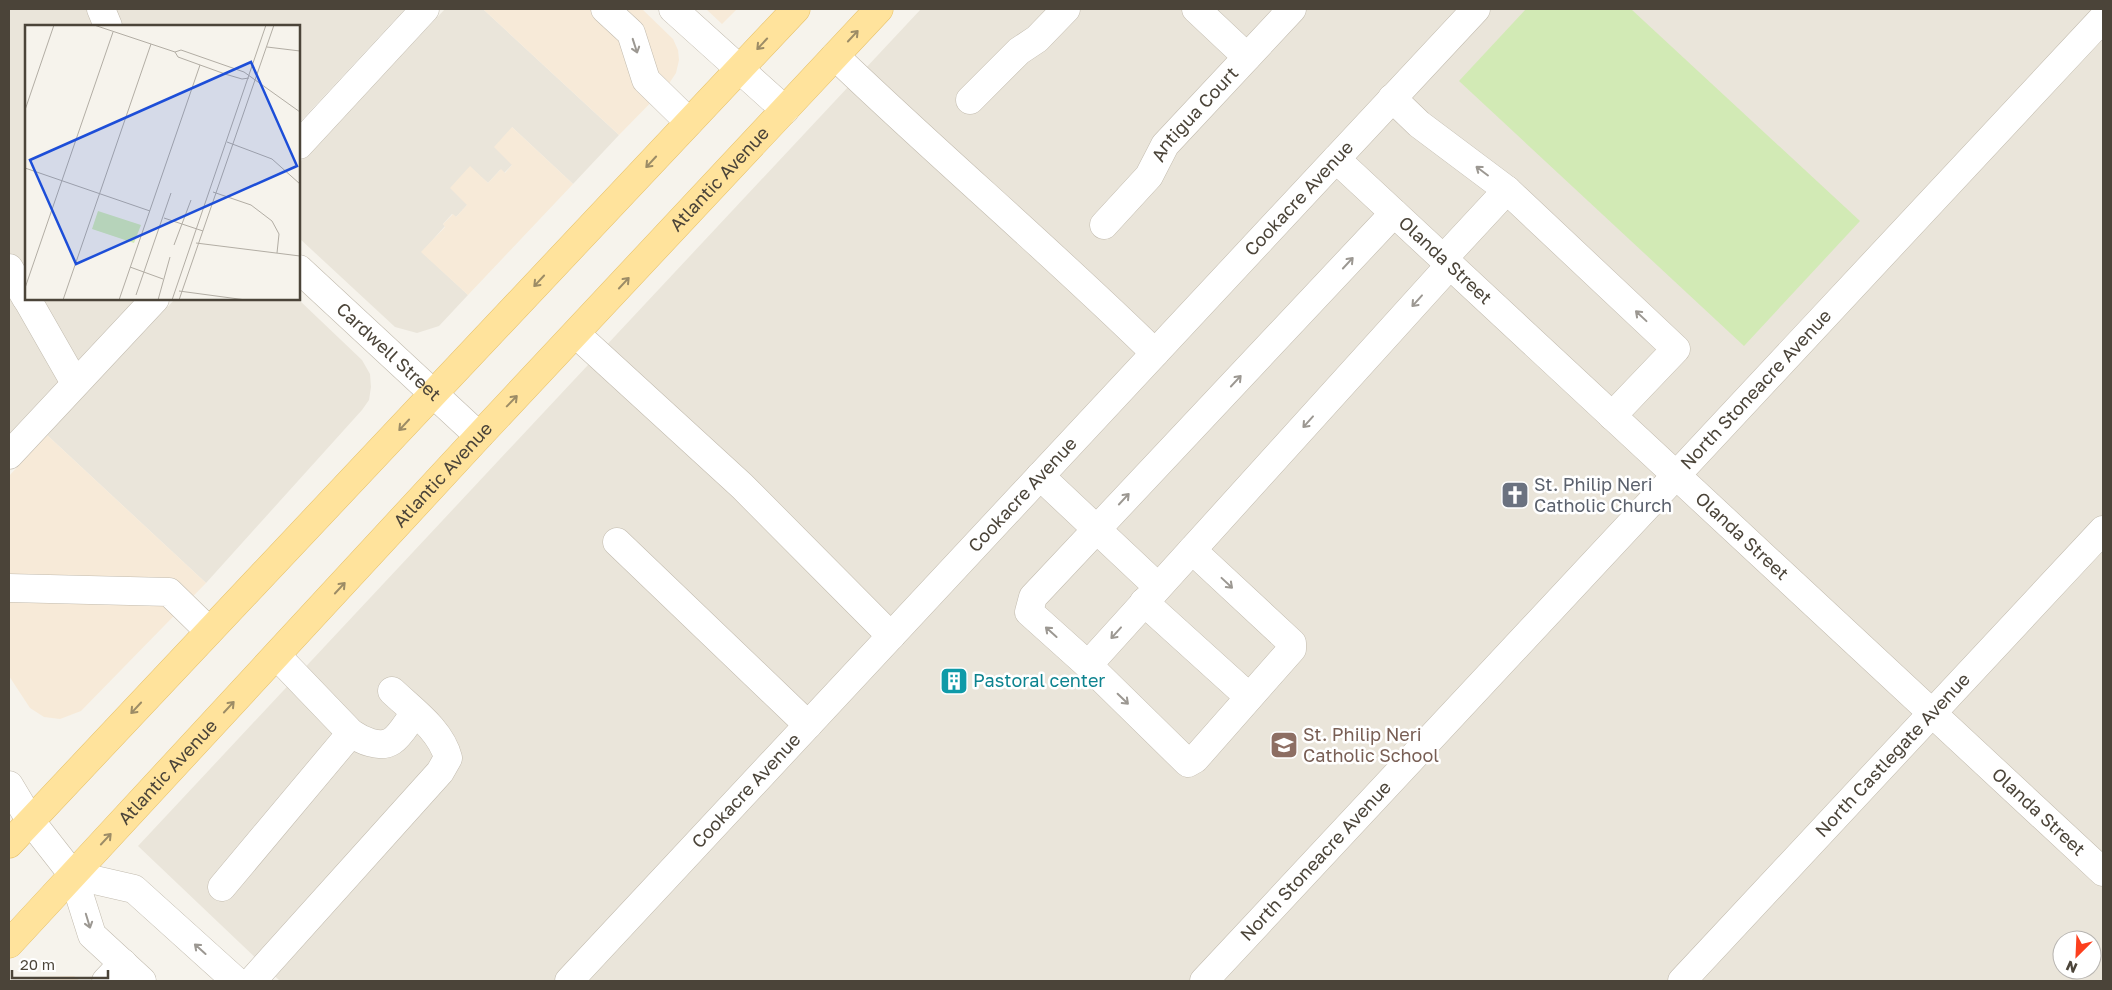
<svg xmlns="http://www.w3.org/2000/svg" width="2112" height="990" font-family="'Golos Text',sans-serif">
  <rect width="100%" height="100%" fill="#f6f3ec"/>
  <path fill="#eae5da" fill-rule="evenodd" d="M9 9H405L299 123V26H26V299H135L9 434Z
    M445 9H483L619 135 573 184 512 127V165L504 173 500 170 488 183 470 167 468 204 456 217 452 214 443 224 445 226 422 252 468 295 439 326 417 333 395 327 299 238V163Z
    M921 9H2103V981H280L138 846ZM2062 940H2092V970H2062Z
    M175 299H298L362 360 370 374 371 387 369 400 362 410 206 583 47 435Z"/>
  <path fill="#f7ead8" d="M483 9H642L673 39 678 50 679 60 676 73 668 85 619 135Z
    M706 9H737L722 24Z
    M512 127 573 184 468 295 421 252 445 227 443 224 453 214 456 217 467 205 450 188 470 166 488 183 501 169 505 173 512 165 494 147Z
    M47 435 206 583 81 711 60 719 44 717 30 708 9 676V476Z
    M74 976 80 981H32L36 977Z"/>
  <path fill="#d2eab5" d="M1526 9H1631L1860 221 1744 346 1459 81Z"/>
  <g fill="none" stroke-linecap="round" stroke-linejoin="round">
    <defs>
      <g id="minor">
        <path d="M101 9 108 26"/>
        <path d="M605 9 631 33 646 80 689 122"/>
        <path d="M673 9 785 110"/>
        <path d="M1196 9 1247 57"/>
        <path d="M835 56C940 157 1051 251 1155 353"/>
        <path d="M1392 98 1419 124 1507 190 1676 349 1612 416"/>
        <path d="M970 100 1019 51 1037 39 1066 9"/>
        <path d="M299 145 425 9"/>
        <path id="s1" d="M1336 159 2103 872"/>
        <path id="s2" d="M1104 225 1149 176 1165 145 1292 9"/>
        <path d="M1443 259 1507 190"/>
        <path d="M9 268 26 298"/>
        <path id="s3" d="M299 269 479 436"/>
        <path d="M27 299 75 383"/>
        <path d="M576 334 742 486 891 636"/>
        <path d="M9 455 155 299"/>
        <path d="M1040 476 1158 587"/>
        <path d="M617 542 808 725"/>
        <path d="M1192 550 1292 643V649L1195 759 1188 763 1088 665 1029 612 1033 597 1394 213"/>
        <path d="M9 588 169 592 209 631"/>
        <path d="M1144 602 1249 697"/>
        <path d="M277 656 351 733C361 740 380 749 392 741 401 735 408 721 415 713"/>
        <path d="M1088 665 1450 265"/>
        <path d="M9 785 30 820 73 875 92 935 142 981"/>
        <path d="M73 875 134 889 236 981"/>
        <path d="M222 887 351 733"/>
        <path d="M106 981 123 963"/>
        <path d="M252 981 440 772 448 758C441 730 412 710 392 691"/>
        <path id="s4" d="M569 981 1476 9"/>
        <path id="s5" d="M1204 981 2103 18"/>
        <path id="s6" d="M1682 981 2103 530"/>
      </g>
      <g id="major">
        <path d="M9 844 796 9"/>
        <path id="s7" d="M9 944 479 436 879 9"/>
      </g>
    </defs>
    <use href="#minor" stroke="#c2bbae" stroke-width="29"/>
    <use href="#major" stroke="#e6c16a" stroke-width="29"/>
    <use href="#minor" stroke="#fff" stroke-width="28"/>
    <use href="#major" stroke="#ffe39c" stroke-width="28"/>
  </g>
  <defs><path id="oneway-shaft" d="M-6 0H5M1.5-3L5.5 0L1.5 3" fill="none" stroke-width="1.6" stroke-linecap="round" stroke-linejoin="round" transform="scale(1.25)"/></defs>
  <g stroke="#9c8c66">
    <use href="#oneway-shaft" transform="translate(853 36) rotate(-47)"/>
    <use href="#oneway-shaft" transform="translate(762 44) rotate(133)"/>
    <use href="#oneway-shaft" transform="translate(651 162) rotate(133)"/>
    <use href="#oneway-shaft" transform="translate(539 281) rotate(133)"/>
    <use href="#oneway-shaft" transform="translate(624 283) rotate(-47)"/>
    <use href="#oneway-shaft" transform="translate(512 401) rotate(-46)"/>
    <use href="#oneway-shaft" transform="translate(404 425) rotate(133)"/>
    <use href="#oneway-shaft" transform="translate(340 588) rotate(-47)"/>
    <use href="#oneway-shaft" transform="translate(229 707) rotate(-47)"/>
    <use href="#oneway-shaft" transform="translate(136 708) rotate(133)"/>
    <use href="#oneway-shaft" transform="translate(106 839) rotate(-47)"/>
  </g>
  <g stroke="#9c9892">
    <use href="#oneway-shaft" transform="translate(635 46) rotate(72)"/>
    <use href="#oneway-shaft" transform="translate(1482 171) rotate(-143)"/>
    <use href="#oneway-shaft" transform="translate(1348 263) rotate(-47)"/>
    <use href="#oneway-shaft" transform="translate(1417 301) rotate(132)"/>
    <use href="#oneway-shaft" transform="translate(1641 316) rotate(-137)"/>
    <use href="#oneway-shaft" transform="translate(1236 381) rotate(-47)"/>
    <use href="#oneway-shaft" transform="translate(1308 422) rotate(132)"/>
    <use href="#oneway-shaft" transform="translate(1124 499) rotate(-47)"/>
    <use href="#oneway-shaft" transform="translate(1227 583) rotate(43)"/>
    <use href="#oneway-shaft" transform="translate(1051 632) rotate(-138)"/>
    <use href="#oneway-shaft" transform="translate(1116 633) rotate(132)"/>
    <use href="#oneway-shaft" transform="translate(1123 699) rotate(44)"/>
    <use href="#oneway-shaft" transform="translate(88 921) rotate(73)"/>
    <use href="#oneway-shaft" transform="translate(200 949) rotate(-138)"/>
  </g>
  <defs>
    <symbol id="church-square" viewBox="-11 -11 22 22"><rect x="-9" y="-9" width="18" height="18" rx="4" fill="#6b7280" stroke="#fff"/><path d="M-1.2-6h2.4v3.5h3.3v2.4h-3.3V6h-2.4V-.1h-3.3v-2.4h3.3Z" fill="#fff"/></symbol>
    <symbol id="building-square" viewBox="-11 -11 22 22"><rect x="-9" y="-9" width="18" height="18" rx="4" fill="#0f9aa8" stroke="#fff"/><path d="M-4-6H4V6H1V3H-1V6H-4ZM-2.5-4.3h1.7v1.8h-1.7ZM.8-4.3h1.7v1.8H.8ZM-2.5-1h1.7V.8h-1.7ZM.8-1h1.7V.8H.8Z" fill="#fff"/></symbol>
    <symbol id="school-square" viewBox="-11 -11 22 22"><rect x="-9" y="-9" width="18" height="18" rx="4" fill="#8d6e63" stroke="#fff"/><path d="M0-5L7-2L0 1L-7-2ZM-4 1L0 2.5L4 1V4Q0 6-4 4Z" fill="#fff"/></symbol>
  </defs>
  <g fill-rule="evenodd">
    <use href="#church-square" x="1499" y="479" width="32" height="32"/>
    <use href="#building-square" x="938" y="665" width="32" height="32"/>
    <use href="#school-square" x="1268" y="729" width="32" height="32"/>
  </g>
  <g text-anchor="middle" stroke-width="5" stroke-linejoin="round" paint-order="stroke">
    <g font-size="18" fill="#4b4439" stroke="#fff">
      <text dy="6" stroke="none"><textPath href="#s2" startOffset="144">Antigua Court</textPath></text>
      <text dy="6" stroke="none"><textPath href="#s7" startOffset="1044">Atlantic Avenue</textPath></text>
      <text dy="6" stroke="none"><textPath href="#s4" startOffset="1070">Cookacre Avenue</textPath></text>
      <text dy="6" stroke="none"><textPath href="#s1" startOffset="149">Olanda Street</textPath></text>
      <text dy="6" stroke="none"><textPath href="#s3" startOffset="122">Cardwell Street</textPath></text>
      <text dy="6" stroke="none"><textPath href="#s5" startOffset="809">North Stoneacre Avenue</textPath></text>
      <text dy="6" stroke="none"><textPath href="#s7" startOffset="639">Atlantic Avenue</textPath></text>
      <text dy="6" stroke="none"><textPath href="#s4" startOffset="665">Cookacre Avenue</textPath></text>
      <text dy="6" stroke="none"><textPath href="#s1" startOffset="554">Olanda Street</textPath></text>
      <text dy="6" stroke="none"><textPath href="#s6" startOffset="309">North Castlegate Avenue</textPath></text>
      <text dy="6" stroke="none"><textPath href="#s7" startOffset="234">Atlantic Avenue</textPath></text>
      <text dy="6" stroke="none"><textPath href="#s4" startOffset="260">Cookacre Avenue</textPath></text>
      <text dy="6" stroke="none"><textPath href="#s1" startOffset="959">Olanda Street</textPath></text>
      <text dy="6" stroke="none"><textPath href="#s5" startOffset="164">North Stoneacre Avenue</textPath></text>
    </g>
    <g font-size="18" fill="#5b616d" stroke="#fff" text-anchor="start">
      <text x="1534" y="491">St. Philip Neri<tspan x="1534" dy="21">Catholic Church</tspan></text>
    </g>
    <g font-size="18" fill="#0d838f" stroke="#fff" text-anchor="start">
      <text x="973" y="687">Pastoral center</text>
    </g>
    <g font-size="18" fill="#785e54" stroke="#fff" text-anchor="start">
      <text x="1303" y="741">St. Philip Neri<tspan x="1303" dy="21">Catholic School</tspan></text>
    </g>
  </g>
  <g transform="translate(25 25)">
    <rect width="275" height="275" fill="#f6f3ec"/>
    <path d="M73 186 116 200 109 218 67 204Z" fill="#d2eab5"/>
    <path fill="none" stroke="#b2ada4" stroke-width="1" d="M69 0 150 27 153 32 200 49 217 54 224 53M242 22 275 26M150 27 156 25 219 47 275 87M0 85 29 0M202 117 247 134 275 159M0 143 125 186M188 167 226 180 247 196 254 209 252 228M139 193 178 206M171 218 275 231M149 220 166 175M105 242 138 254M0 263 88 7M154 266 221 275M111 270 146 168M38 275 126 19M94 275 175 40M133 275 145 232M147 275 241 0M154 275 249 0"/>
    <path fill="#1d4ed8" fill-opacity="0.15" stroke="#1d4ed8" stroke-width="2.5" d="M226 37 272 141 51 239 5 135Z"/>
    <rect width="275" height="275" fill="none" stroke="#4b4439" stroke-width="2.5"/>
  </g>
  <rect width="2112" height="990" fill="none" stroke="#4b4439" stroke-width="20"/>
  <g transform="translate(2077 955) rotate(204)"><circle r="24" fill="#ffffff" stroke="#b7b4b0"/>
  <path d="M0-4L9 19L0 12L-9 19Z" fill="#fc3f1d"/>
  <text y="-8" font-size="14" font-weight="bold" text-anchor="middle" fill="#4b4439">N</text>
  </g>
  <path d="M12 970v8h96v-8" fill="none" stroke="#4b4439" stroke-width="2.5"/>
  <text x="20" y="970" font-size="15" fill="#4b4439" stroke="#ffffff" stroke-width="4" paint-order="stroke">20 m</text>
</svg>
